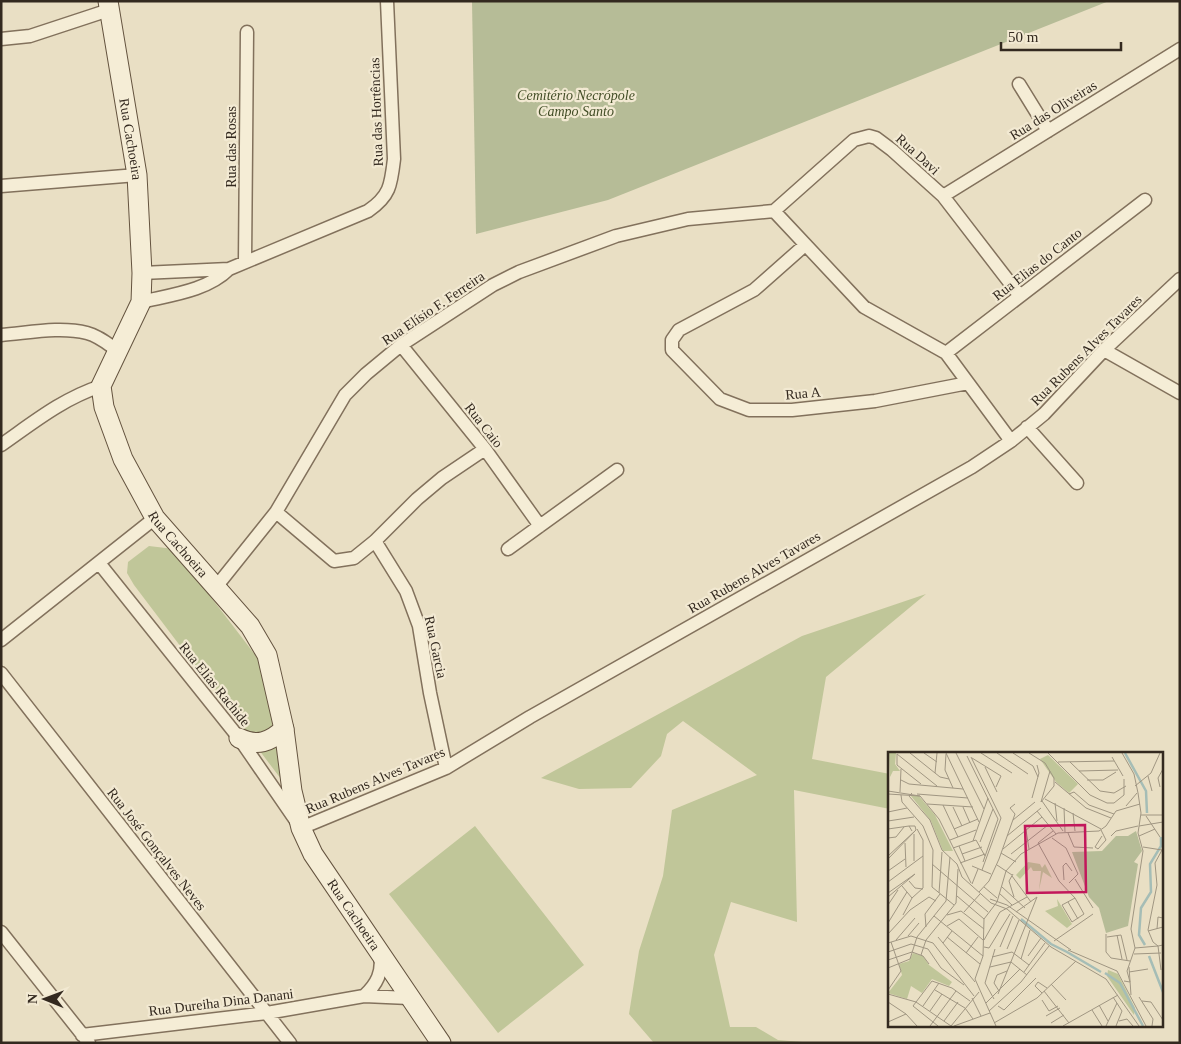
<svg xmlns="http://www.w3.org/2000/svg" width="1181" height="1044" font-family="'Times New Roman',serif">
  <rect width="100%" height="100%" fill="#e9dfc4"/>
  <path fill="#c0c699" d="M149 546 174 549 263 665 281 779 134 585 127 573 128 562Z
    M926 594 826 677 812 759 890 774V809L794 790 797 922 731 902 714 955 730 1027H756L778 1040 815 1043H654L629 1014 639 951 663 876 672 810 757 775 683 721 667 734 661 756 631 788 579 789 541 778 802 636Z
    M475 826 584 965 498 1033 389 894Z"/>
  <path fill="#b6bc97" d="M472 1H1109L608 200 476 234Z"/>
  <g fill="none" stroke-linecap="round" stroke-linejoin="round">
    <defs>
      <path id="street" d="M1 39 30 36 109 10
        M1019 84 1048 131
        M1 186 137 175
        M943 196 1180 49
        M774 211 854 140 869 136 876 138 892 150 943 196 1020 296
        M774 211 864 307 946 353 1011 441
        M805 245 754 290 679 330 672 340V350L720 399 749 410H792L875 401 968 383
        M245 262 247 32
        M142 273 229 269
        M141 302C170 295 207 291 229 269L368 211C390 196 391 185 394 159L387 1
        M1 335C28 333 60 326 87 333 99 336 108 344 118 351
        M401 345 485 449 540 526
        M1104 350 1180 393
        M946 353 1145 200
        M1027 427 1077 483
        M1 445C34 422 62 399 101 386
        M276 512 334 561 354 558 375 541 417 499 442 478 485 449
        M375 541 406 591 419 626 430 693 446 768
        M508 549 617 470
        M99 563 239 738 301 828 446 768 530 717 972 467 1011 441 1044 414 1104 350 1180 279
        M216 587 276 512 345 395 366 374 401 345 493 285 519 272 616 236 688 219 774 211
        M1 640 155 518
        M1 673 290 1043
        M1 932 89 1043
        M364 996C377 984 383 972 380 955
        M82 1035 267 1013 364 996 409 998"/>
      <g id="secondary">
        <path id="s1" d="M108 1 137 175 142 273 141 302 101 386 104 407 123 459 155 518 250 626 267 655 284 729 292 791 301 828 313 854 441 1043"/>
        <path d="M239 738C257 747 270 742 284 729"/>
      </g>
    </defs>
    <use href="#street" stroke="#82715c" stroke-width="15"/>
    <use href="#secondary" stroke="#64533f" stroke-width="21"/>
    <use href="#street" stroke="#f5edd6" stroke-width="12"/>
    <use href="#secondary" stroke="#f5edd6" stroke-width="19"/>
  </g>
  <g text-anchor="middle" stroke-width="4.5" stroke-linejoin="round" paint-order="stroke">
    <g font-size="14" font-style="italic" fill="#434e27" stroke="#f2e9d2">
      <text x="576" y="100">Cemitério Necrópole<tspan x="576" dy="16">Campo Santo</tspan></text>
    </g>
    <g font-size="14" fill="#33291f" stroke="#f2e9d2">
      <text transform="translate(1053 110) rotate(-32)" y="5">Rua das Oliveiras</text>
      <text transform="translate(376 112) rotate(-92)" y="5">Rua das Hortências</text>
      <text dy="5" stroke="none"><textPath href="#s1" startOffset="140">Rua Cachoeira</textPath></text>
      <text transform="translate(231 147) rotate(-90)" y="5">Rua das Rosas</text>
      <text transform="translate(918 154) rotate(42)" y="5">Rua Davi</text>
      <text transform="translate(1037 264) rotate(-38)" y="5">Rua Elias do Canto</text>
      <text transform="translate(433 308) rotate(-34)" y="5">Rua Elísio F. Ferreira</text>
      <text transform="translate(1086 350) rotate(-45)" y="5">Rua Rubens Alves Tavares</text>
      <text transform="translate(803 393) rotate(-5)" y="5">Rua A</text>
      <text transform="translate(484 425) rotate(52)" y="5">Rua Caio</text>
      <text dy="5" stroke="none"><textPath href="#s1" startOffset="575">Rua Cachoeira</textPath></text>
      <text transform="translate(754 572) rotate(-30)" y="5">Rua Rubens Alves Tavares</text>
      <text transform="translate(436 647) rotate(78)" y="5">Rua Garcia</text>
      <text transform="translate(215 684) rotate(51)" y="5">Rua Elías Rachide</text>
      <text transform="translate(375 780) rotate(-23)" y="5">Rua Rubens Alves Tavares</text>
      <text transform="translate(157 849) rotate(52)" y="5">Rua José Gonçalves Neves</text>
      <text dy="5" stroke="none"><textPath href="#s1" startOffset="996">Rua Cachoeira</textPath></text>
      <text transform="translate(221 1002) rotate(-7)" y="5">Rua Dureiha Dina Danani</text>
    </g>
  </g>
  <g transform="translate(888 752)">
    <rect width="275" height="275" fill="#e9dfc4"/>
    <path d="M1 1H8L7 12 12 19H5L2 25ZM160 3 190 32 181 41 168 30 152 7ZM23 44H31L47 63 65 99H55L43 69ZM153 104 164 126 155 120 151 138 153 119H145L143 115 132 127 128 123 140 110 152 112 154 116 157 112ZM169 147 184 172 179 176 157 159 170 154ZM25 201 35 204 41 213 64 230 61 234 44 227 34 241 23 234 19 247 0 241 14 223 11 212 21 209ZM220 218 230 222 247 256 246 263 219 224Z" fill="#c0c699"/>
    <path d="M248 79 254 99 246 110 250 112 240 174 218 181 211 156 201 145 184 100 214 99 228 84H240Z" fill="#b6bc97"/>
    <path fill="none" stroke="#a5bdb6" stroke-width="2.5" d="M237 1 258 39 259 61M133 167 163 192 179 200M257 193 251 183 253 156 263 140 262 112 273 94V85M179 200 213 220M261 204 275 240M217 221 232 231 255 274"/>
    <path fill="none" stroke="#a09682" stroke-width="1" d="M22 1 52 25 61 27M36 1 49 10M58 1 91 70M68 1 96 57M93 1 124 21M109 1 140 22M125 1 145 14 150 25M141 1 157 11 166 26V34L153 50 162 19M160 1 202 43 219 51H226L236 43V27M234 1 246 22 250 41 253 61 250 81 255 99 243 177 247 196 239 219 242 230 236 229M9 2 49 34M9 2V13L33 32M58 2 57 18 65 36M79 4 110 67 95 110M83 5 113 66 94 118M224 5 235 24M84 6 113 24 108 35M170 10 226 9M182 10 212 39 226 41 238 34M97 15 109 40M191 19 230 18M47 21 49 1M260 24 264 39M13 28 21 32 75 37M199 28H215L228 20M167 30 198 56 223 66M247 34 263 21 272 1M272 35 270 26 275 17M0 39 32 44 51 67 83 131M12 40 13 17M24 41 21 44 42 68 54 98 69 112 74 125 103 151 119 157 163 195 218 227 251 274M0 42 32 44M29 42 80 46M181 42 186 40 201 53 226 62M13 43 14 50 35 74 45 98 44 135M144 46 151 21 149 13M157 47 213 77M154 49 175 79M167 51 169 69M39 52 85 55M55 53 70 85M238 54 249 41M65 55 74 74M75 55 82 71M176 56 177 80M149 59 168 82M0 60 19 56M185 61 187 79M253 63H275M258 64 272 85M125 68 147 50M0 69 26 65M251 74 275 70M0 77 21 74M66 77 90 67M138 78 141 97M165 79 150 91 171 129 187 146 196 162 184 170 174 153 187 146M180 81 186 95 205 96M26 82V109M119 84 153 56M223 84 228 79 250 74M251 84 267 77M0 86 8 85 16 75M164 86 178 96 190 122 181 131M62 88 88 78M85 89 100 46M92 90 105 57M17 91 18 115M71 94 77 109M255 95 274 98M65 96 88 88 97 104M115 97 154 65M210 97 218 88 213 78M210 97 207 95 214 84M274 98 267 111 269 133 260 178 265 190 270 194 275 193M113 101 128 110M74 102 94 95M123 102 160 73M0 104 28 78 27 74H21L24 79M0 107 27 79M72 111 97 102M44 112 100 160M109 113 124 123M84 114 103 122M0 119 17 107M125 122 121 129 126 145M124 124 143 150M187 127 205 156M176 128 175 114 178 111 184 119M21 129 27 136 35 137M0 130 35 104M84 132 90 117M14 134 24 146M44 135 66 153M96 135 109 146M114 135 137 156M91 140 101 129 111 107 127 62 122 56 127 52M0 141 27 122 0 145M51 141 54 100M111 141 124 153M69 144 96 167M24 146 35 136V88L29 77M102 147 119 153 183 198M180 150 190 167M0 153 10 138M76 160 92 142M128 160 149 145M15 163 24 146M59 163 73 159 96 177M46 164 95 204M0 171 19 140M59 174 71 167 95 188M38 175 37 162 52 142M269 177 270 165 275 166M260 179 275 175M0 182 22 158 41 145 48 149M218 182V200L223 206 242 209M229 183 234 207M20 184 31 171M50 185 87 230M59 185 92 212M219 185 233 183 239 208M8 188 27 166M96 188 112 160 139 145M166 189 205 162M3 190 13 219M0 191 23 184 45 191 86 244M55 191 64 179M96 195 101 196 122 162M112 195 125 164M247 196 270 194 273 218M119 197 131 168M180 198 229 219 258 274M0 200 23 192 40 197 53 216 76 233M78 201 90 185M246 202 273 201M33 203 38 188 68 151 70 117M140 204 153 186M104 205 124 200 141 213M133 207 142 178M0 208 24 200 35 204 41 212M102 215 123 210 139 223M241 215 243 243M0 216 22 207 29 185 58 149 62 105M136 220 157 191M241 220 260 217M163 232 178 248M0 238 13 219M47 238 77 256 85 267M111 239 106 231 109 223 119 219M156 239 181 271M154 241 147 234 150 230 159 236M0 242 28 250 63 274M110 242 149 145M225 245 234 259 228 274M251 245 265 267 264 274M84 246 93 264M106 247 97 231 107 197M154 248 161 259 170 254M254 249 263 250 275 268M0 250 18 262M98 251 132 217M211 253 220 269M35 254 51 231M110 254 116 258 148 226M204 258 214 274M42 259 54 242M101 259 133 230 161 194M158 264 172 256M56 269 70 250M231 269 239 267 245 274M0 270 18 262 29 274M106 271 149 246 188 209M163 271 176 263M42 274 68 239M50 274 25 254 44 229 64 236 82 249M63 274 91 240M66 274 102 261M108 274 87 227 95 204 96 167 109 150 118 119 133 102 170 81 211 79 218 74 228 59 252 52M175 274 230 243M218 274 229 251"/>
    <path fill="#c2185b" fill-opacity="0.15" stroke="#c2185b" stroke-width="2.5" d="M197 73 198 140 139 141 137 74Z"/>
    <rect width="275" height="275" fill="none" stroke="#33291f" stroke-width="2.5"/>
  </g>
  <rect width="1181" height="1044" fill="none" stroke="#33291f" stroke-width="5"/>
  <g transform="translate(45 999) rotate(271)" stroke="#f2e9d2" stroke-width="4" paint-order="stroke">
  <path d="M0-4L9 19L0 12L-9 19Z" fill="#33291f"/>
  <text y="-8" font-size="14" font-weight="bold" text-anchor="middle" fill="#33291f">N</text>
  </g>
  <path d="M1001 42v8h120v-8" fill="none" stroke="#33291f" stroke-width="2.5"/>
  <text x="1008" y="42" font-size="15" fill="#33291f" stroke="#f2e9d2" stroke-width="4" paint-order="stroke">50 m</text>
</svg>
